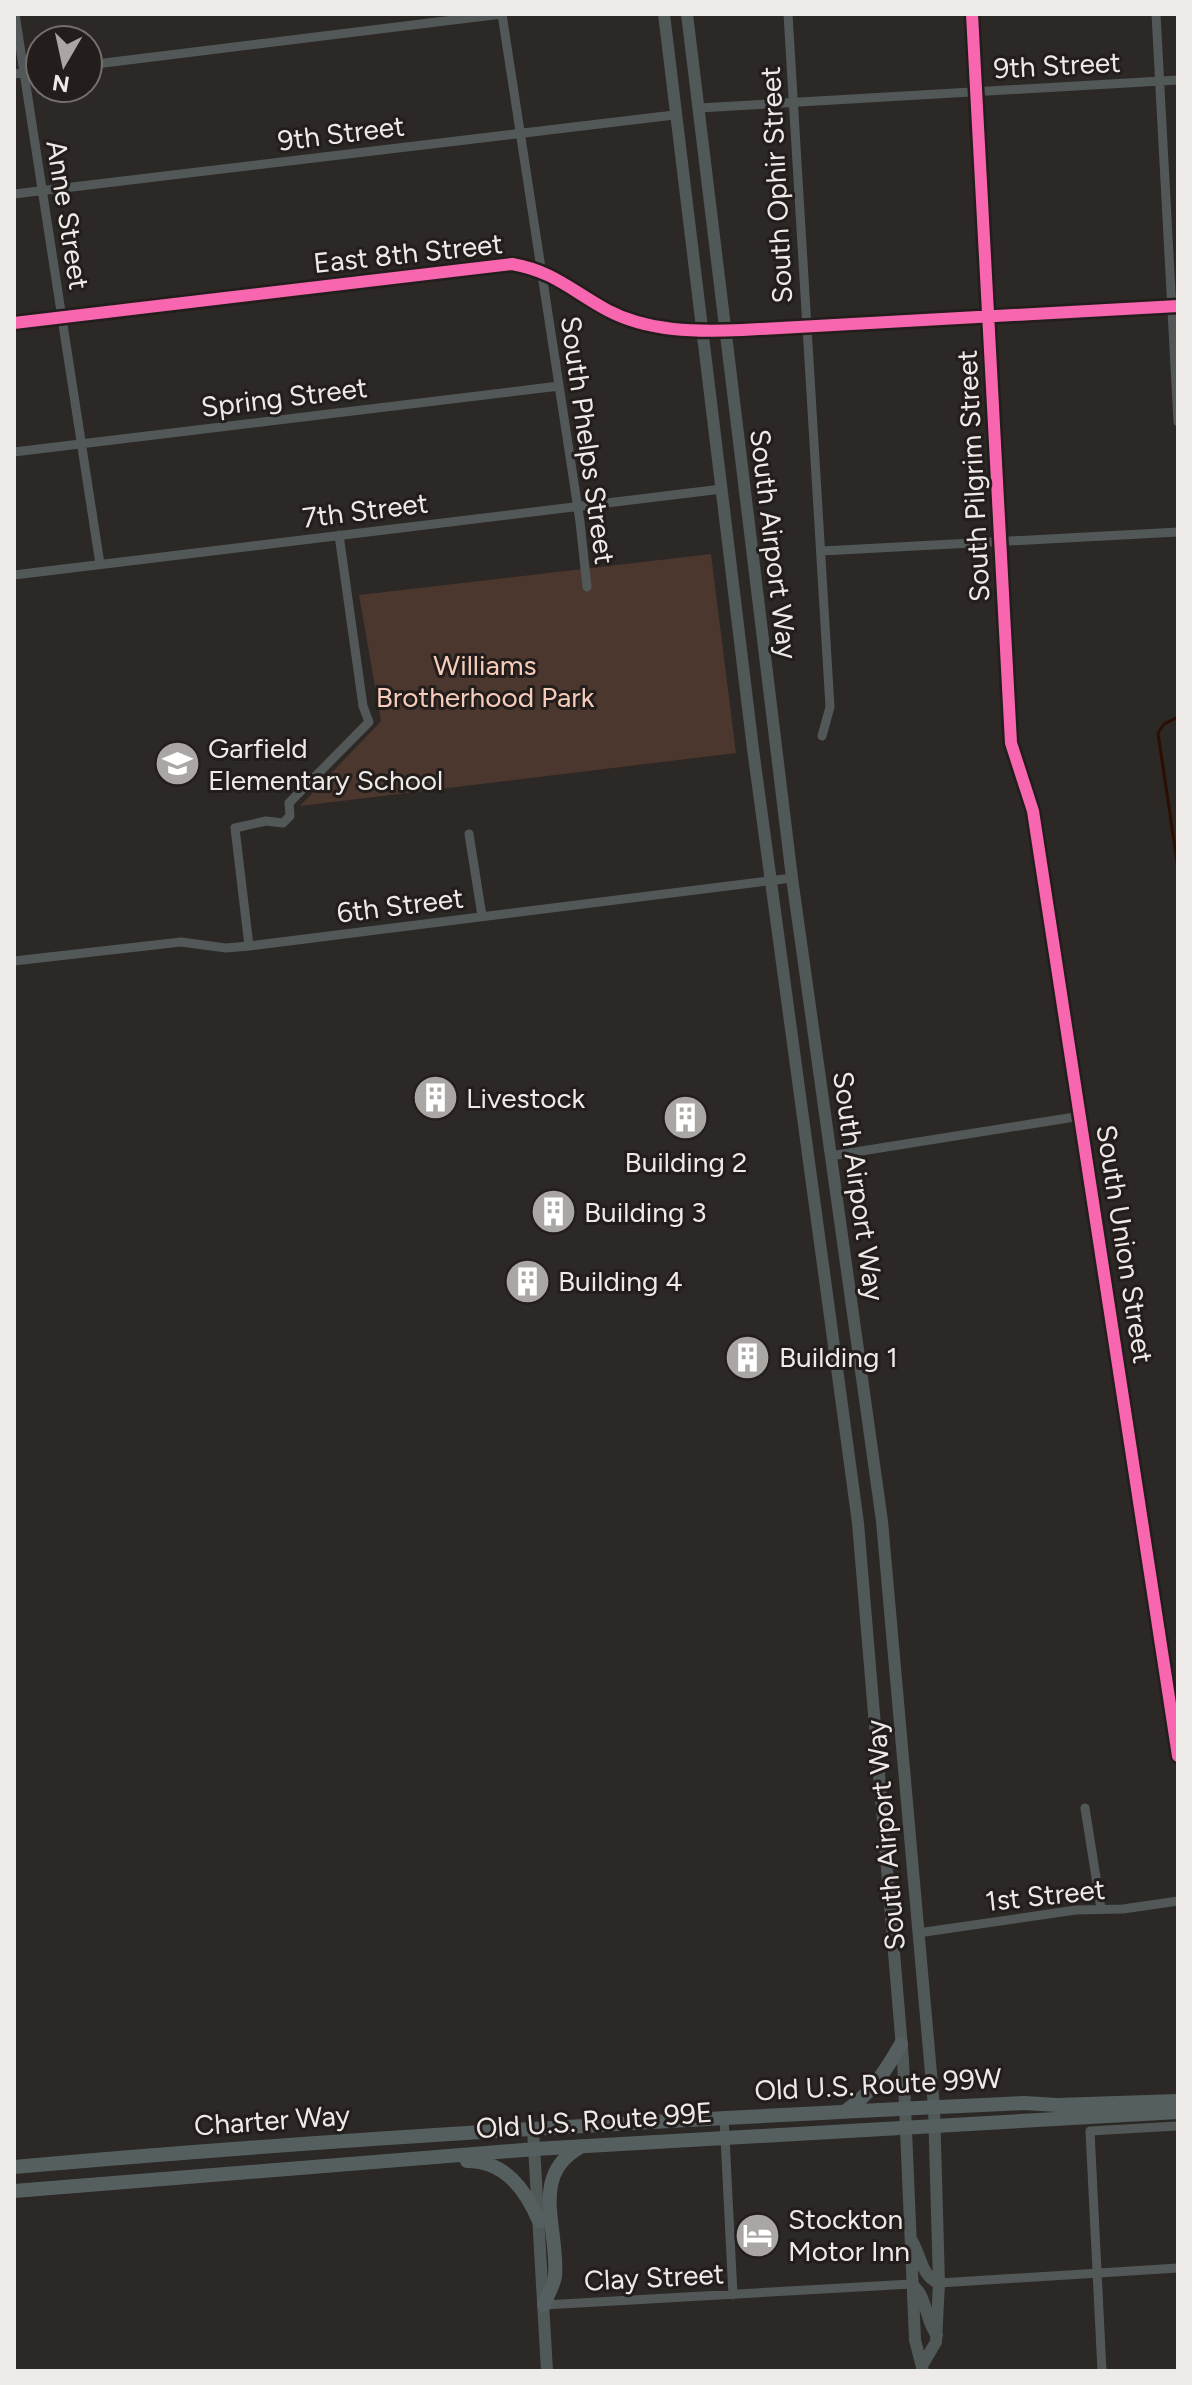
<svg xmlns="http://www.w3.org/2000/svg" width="1192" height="2385" font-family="Figtree,sans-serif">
  <rect width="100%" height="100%" fill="#2b2826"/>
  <path fill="#4c372e" d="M711 554 736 753 300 806 381 721 359 595Z"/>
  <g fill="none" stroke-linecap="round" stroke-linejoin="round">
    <path stroke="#2c0e03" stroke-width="3" d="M1178 717 1164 724 1158 733 1178 868"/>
    <path stroke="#525858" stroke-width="9" d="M15 14 100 564
      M788 14 830 707 822 736
      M972 14 1011 743 1033 811 1178 1756
      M1156 14 1178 422
      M88 65 502 14 580 522 587 587
      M14 74 40 71
      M699 108 1178 80
      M14 194 674 115
      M724 331 1178 306
      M14 452 559 386
      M822 551 1178 532
      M14 575 722 489
      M469 834 482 916
      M249 946 235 828 266 821 283 823 290 816 289 803 369 722 363 706 339 535
      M14 961 181 942 226 948 249 946 792 878
      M830 1156 1081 1116
      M1085 1808 1101 1909
      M918 1933 1076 1910 1123 1909 1178 1901
      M724 2118 733 2295
      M939 2283 1178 2268
      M544 2305 911 2284
      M1102 2371 1090 2131 1178 2126"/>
    <path stroke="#505858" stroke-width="12" d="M664 14 753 749 858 1523 903 2060 915 2340 923 2371
      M687 14 792 878 882 1521 934 2107 939 2283 936 2342 923 2364
      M14 323 512 264C554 271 572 291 608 310 644 329 684 330 724 331
      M533 2129 547 2371
      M911 2239C921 2254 921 2277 939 2283
      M911 2284C928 2295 924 2320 937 2335"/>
    <path stroke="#565f60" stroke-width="14" d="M847 2110C872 2092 885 2072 901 2044
      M467 2161C505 2161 525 2189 539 2221
      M14 2167C350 2137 687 2119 1024 2103L1057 2105 1178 2101
      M14 2191 535 2149 1178 2112
      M544 2305C547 2296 554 2285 555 2276 559 2230 529 2176 579 2148"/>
    <defs>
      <path id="cycleway" d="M972 14 1011 743 1033 811 1178 1756
        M14 323 512 264C553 271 572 291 607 310 648 332 697 332 742 330L1178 306"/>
    </defs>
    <use href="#cycleway" stroke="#231d1b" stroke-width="17"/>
    <use href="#cycleway" stroke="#f766af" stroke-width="12"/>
  </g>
  <defs>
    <symbol id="school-disc" viewBox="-11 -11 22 22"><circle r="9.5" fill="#aaa6a4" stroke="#231d1b"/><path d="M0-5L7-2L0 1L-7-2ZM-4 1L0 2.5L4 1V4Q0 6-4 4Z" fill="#fff"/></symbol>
    <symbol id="building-disc" viewBox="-11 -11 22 22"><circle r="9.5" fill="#aaa6a4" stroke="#231d1b"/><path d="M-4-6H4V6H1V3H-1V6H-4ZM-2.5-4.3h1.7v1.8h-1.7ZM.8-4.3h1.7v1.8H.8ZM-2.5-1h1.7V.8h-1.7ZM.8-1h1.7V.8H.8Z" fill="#fff"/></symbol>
    <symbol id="hotel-disc" viewBox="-11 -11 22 22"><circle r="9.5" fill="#aaa6a4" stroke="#231d1b"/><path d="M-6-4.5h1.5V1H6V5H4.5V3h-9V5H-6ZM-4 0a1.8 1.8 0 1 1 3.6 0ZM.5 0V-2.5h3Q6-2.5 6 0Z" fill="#fff"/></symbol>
  </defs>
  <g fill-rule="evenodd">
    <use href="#school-disc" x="152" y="738" width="51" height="51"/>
    <use href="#building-disc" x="410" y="1072" width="51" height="51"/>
    <use href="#building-disc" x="660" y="1092" width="51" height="51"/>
    <use href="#building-disc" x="528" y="1186" width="51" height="51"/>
    <use href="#building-disc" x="502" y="1256" width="51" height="51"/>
    <use href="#building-disc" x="722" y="1332" width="51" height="51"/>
    <use href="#hotel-disc" x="732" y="2210" width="51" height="51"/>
  </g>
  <g text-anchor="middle" stroke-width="6" stroke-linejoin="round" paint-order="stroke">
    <g font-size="28" fill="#eeeae8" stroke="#231d1b">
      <text transform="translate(1057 65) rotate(-3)" y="10">9th Street</text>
      <text transform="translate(341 133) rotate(-7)" y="10">9th Street</text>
      <text transform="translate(776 185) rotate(-93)" y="10">South Ophir Street</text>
      <text transform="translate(68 215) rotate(81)" y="10">Anne Street</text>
      <text transform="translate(408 253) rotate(-6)" y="10">East 8th Street</text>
      <text transform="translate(284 397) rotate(-7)" y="10">Spring Street</text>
      <text transform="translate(588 440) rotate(82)" y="10">South Phelps Street</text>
      <text transform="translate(973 476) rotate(-93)" y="10">South Pilgrim Street</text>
      <text transform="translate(365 510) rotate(-7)" y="10">7th Street</text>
      <text transform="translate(774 544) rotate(83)" y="10">South Airport Way</text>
      <text transform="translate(400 905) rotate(-7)" y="10">6th Street</text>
      <text transform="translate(859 1186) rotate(82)" y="10">South Airport Way</text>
      <text transform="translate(1125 1244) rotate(81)" y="10">South Union Street</text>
      <text transform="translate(885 1835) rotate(-95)" y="10">South Airport Way</text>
      <text transform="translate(1045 1895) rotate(-6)" y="10">1st Street</text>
      <text transform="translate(878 2084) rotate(-3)" y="10">Old U.S. Route 99W</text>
      <text transform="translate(272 2120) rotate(-4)" y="10">Charter Way</text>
      <text transform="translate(594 2120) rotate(-4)" y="10">Old U.S. Route 99E</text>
      <text transform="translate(654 2277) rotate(-3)" y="10">Clay Street</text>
    </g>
    <g font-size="28" fill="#f7ccba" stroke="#231d1b">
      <text x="485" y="675">Williams<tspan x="485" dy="32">Brotherhood Park</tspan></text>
    </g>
    <g font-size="28" fill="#eeeae8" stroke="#231d1b" text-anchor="start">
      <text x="208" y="758">Garfield<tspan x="208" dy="32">Elementary School</tspan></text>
      <text x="466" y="1108">Livestock</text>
      <text x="686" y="1172" text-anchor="middle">Building 2</text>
      <text x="584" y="1222">Building 3</text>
      <text x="558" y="1291">Building 4</text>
      <text x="779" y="1367">Building 1</text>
      <text x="788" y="2229">Stockton<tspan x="788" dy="32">Motor Inn</tspan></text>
    </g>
  </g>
  <rect width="1192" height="2385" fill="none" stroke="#eeeae8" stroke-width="32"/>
  <g transform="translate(64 64) rotate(189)"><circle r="38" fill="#231d1b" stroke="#746f6d" stroke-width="2"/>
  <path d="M0-6L14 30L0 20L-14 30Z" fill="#aaa6a4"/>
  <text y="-12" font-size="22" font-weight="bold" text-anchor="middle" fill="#eeeae8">N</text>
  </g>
</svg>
